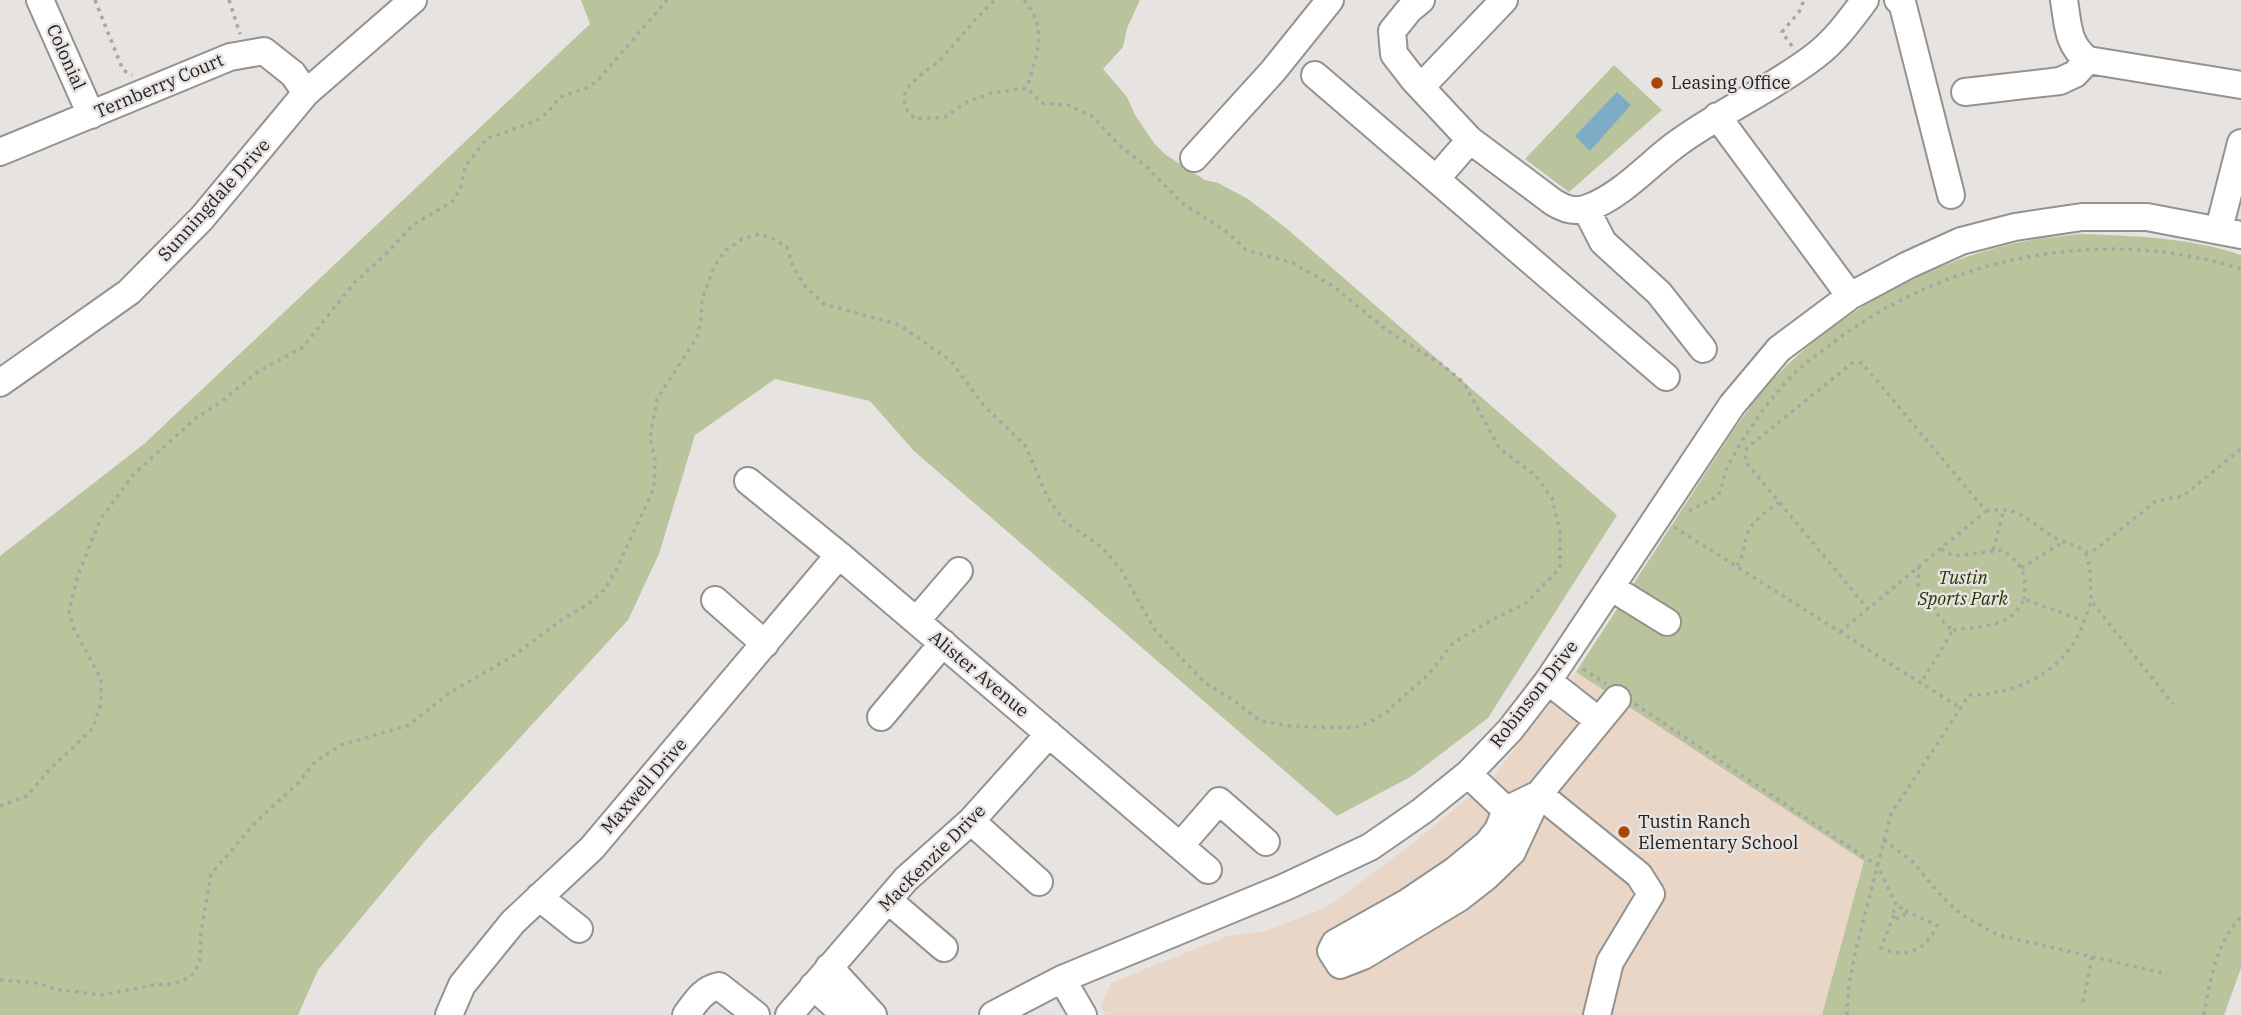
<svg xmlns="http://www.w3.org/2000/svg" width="2241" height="1015" font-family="'IBM Plex Serif',serif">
  <rect width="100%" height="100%" fill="#e6e3e1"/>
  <path fill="#e9d6c6" d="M1576 672 1864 861 1822 1015H1106L1101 1006 1111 983 1228 936 1266 931 1327 907 1411 845 1492 778Z"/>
  <path fill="#b9c49c" d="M581 0H1140L1127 28 1123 47 1103 69 1127 97 1135 115 1154 143 1166 155 1205 180 1218 183 1248 199 1286 228 1617 515 1488 718 1412 776 1337 816 914 451 870 401 775 379 695 435 659 554 628 620 425 841 318 970 298 1015H0V556L144 444 590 24Z
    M1614 65 1662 110 1569 192 1525 159Z
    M2079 234C2134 236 2188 237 2241 255V968L2224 1015H1822L1864 861 1576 672 1733 431C1741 420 1749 408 1758 397 1819 321 1927 261 2021 242 2040 238 2060 237 2079 234Z"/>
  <path fill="#7eacc6" d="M1617 92 1631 105 1590 151 1575 136Z"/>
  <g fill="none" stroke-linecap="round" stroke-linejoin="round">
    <defs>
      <path id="minor" d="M40 0 91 115
        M1421 0 1409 10 1392 31 1394 54 1414 80 1470 140 1553 202C1564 209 1575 213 1588 208 1621 196 1647 166 1675 145 1719 112 1771 90 1815 56 1835 41 1850 20 1865 0
        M1898 0 1902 2 1951 195
        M2064 0C2068 24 2067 45 2088 60L2241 85
        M1315 75 1666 377
        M1421 87 1504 0
        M1965 92 2060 81 2075 74 2088 60
        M1717 116 1850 296
        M0 152 230 57 264 51 293 74 306 93
        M1194 158 1273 71 1330 0
        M1436 179 1470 140
        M1586 209 1603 242 1659 293 1703 349
        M2219 229 2241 143
        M0 383 129 292 202 218 306 93 413 0
        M748 481 839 555 1208 870
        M1612 588 1667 622
        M715 600 765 644
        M916 621 959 571
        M1548 681 1599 721
        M881 717 943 643
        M1468 774 1506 810 1539 794 1617 699
        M1506 810 1498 830 1488 843 1454 871 1408 902 1335 943 1331 951 1340 965 1363 956 1459 898 1486 877 1512 852 1539 794 1639 875 1651 894 1610 962 1597 1015
        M971 821 1039 882
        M1180 846 1219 801 1266 842
        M539 897 579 929
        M888 900 944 948
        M829 967 873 1015
        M1062 979 1083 1015
        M813 986 845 1015
        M449 1015 462 985 513 922 592 848 839 555
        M686 1015C695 1003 703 989 719 986L756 1015
        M789 1015 906 879 971 821 1049 734
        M993 1015 1062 979 1285 887 1370 847 1422 811 1468 774 1510 730 1548 681 1732 405 1779 349 1850 296 1908 265 1961 241 2015 227 2082 217H2147L2241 235"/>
    </defs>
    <use href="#minor" stroke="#94928f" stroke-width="30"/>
    <path stroke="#a8a6a4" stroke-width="3.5" stroke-dasharray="3.5 5" stroke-linecap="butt" d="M95 0 123 70 132 75
      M229 0 240 34
      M1024 0C1049 29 1036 56 1027 88
      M1792 46 1782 32 1799 12 1804 0
      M1689 511 1718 496C1723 486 1723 476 1728 466 1744 434 1774 392 1800 368 1810 359 1823 351 1834 342 1948 256 2103 225 2241 269
      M1986 511C2024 504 2032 527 2061 541 2071 545 2077 545 2086 553L2096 549 2156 501 2183 496 2241 449
      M1674 527 1962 709
      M1941 549 1954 556 2003 550C2023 566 2027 573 2024 599
      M1993 550 2004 509
      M2086 553 2090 571 2091 601 2173 704
      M1737 566C1745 553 1743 547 1747 534 1752 520 1768 511 1779 502
      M1919 566 1918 585 1920 593 1929 592C1934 609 1938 620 1953 630L1921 683
      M2021 568 2063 542
      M1953 630C1981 625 2010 630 2024 599L2084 621
      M1840 632 1986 511 1862 363H1852L1747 448 1745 461 1868 609
      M1583 669 1606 684
      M1635 704 1878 866 1897 907
      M0 806 27 796 49 770 93 728 101 703V679L74 629 69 611 77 578 100 520 134 474 196 418 221 402 256 373 303 347 354 283 384 256 413 225 453 201 461 187 465 167 486 139 536 121 548 112 560 97 589 87 600 78 667 0
      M1884 840 1913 862 1943 898 1962 915 1998 935 2167 974
      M1893.5 913a5.5 5.5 0 1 1 11 0a5.5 5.5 0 1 1-11 0Z
      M1894 915 1881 948C1906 959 1927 950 1937 925L1905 911
      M0 980 38 983 54 989 102 995 154 985 173 984 189 978 195 972 200 959 201 932 211 874 255 823 298 783 314 763 341 745 409 725 448 694 513 656 564 618 587 605 606 588 616 570 654 488 655 459 650 438 657 399 697 337 701 319 702 299 715 265 726 250 742 239 760 234 772 238 787 247 793 267 804 285 824 304 900 325 951 361 984 406 1025 445 1048 498 1065 522 1103 548 1120 568 1155 630 1204 682 1235 701 1260 721 1291 726 1346 728 1361 726 1383 715 1429 674 1453 643 1490 621 1526 603 1560 568V531L1552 498 1536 476 1499 448 1464 383 1441 364 1388 331 1333 286 1293 263 1246 250 1227 232 1182 203 1149 169 1119 145 1092 116 1068 105 1041 103 1027 88 991 93 967 102 945 117 915 119C907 112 901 103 906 91 913 78 929 70 939 61 958 41 974 19 995 0
      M2083 1002 2092 957
      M1847 1015 1849 984 1856 949 1891 814 1969 695C2008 695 2048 679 2071 647 2081 633 2086 617 2091 601
      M2204 1015C2210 980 2216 943 2241 917"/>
    <use href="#minor" stroke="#fff" stroke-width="26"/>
  </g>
  <g fill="#a84604" stroke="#e6e3e1" stroke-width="2.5">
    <circle cx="1657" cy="83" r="7"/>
    <circle cx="1624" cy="832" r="7"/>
  </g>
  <g text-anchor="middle" stroke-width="5" stroke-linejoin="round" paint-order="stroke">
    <g font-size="18" fill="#222120" stroke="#e6e3e1">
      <text transform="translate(66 57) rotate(66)" y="6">Colonial</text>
      <text transform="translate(159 86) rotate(-23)" y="6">Ternberry Court</text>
      <text transform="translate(214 200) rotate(-48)" y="6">Sunningdale Drive</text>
      <text transform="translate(979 674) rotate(40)" y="6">Alister Avenue</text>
      <text transform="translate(1534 694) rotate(-52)" y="6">Robinson Drive</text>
      <text transform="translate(644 786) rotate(-49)" y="6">Maxwell Drive</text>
      <text transform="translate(932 858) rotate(-45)" y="6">MacKenzie Drive</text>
    </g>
    <g font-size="18" fill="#222120" stroke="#e6e3e1" text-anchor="start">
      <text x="1671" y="89">Leasing Office</text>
      <text x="1638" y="828">Tustin Ranch<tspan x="1638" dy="21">Elementary School</tspan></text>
    </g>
    <g font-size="18" font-style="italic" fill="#2a3300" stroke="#e6e3e1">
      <text x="1963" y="584">Tustin<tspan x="1963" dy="21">Sports Park</tspan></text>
    </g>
  </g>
</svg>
